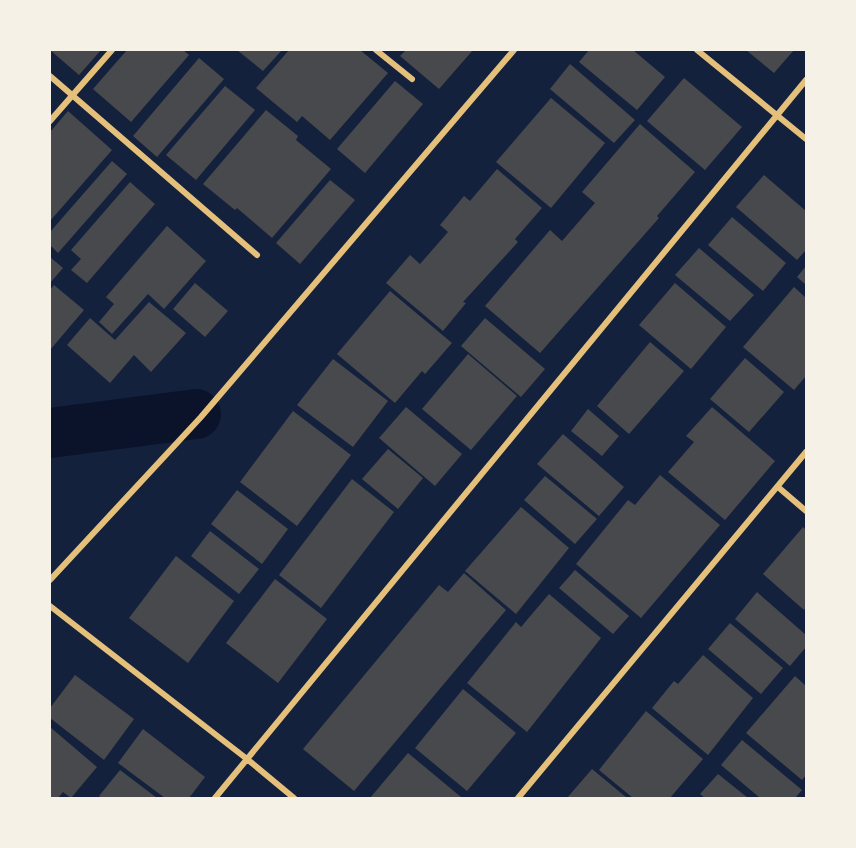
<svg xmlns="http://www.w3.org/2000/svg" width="856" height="848" font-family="'Sofia Sans Condensed',sans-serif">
  <rect width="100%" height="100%" fill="#14213d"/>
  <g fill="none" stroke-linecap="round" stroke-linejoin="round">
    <path stroke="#0b132b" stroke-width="50" d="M50 433 196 414"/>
  </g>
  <path fill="#48494c" d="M50 50H101L79 75Z
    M127 50H183L189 55 131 122 93 89Z
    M237 50H282L263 71Z
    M289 50H360L388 73 330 140 302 116 297 122 256 88Z
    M406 50H473L439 89 400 56Z
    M589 50H633L665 77 637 110 579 62Z
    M746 50H794L774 73Z
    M199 58 224 79 157 157 133 136Z
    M570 64 635 120 614 143 550 89Z
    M684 78 742 127 705 170 647 121Z
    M395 81 423 104 365 173 337 149Z
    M225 86 255 110 196 180 166 155Z
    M551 98 605 143 551 208 496 162Z
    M266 110 298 136 296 140 331 169 272 238 237 208 235 210 203 184Z
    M68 111 112 150 50 221V132Z
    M640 124 695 172 657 216 659 218 540 353 485 306 550 230 562 241 595 203 582 192Z
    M112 161 127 174 58 253 50 245V232Z
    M497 169 542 208 515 239 518 242 463 302 466 303 443 331 386 283 410 255 420 264 448 232 440 225 464 196 470 201Z
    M764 175 806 211V250L797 260 736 207Z
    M330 180 355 200 300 264 276 243Z
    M130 182 155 204 87 283 71 270 81 259 71 250Z
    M732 217 786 263 763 291 708 245Z
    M167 226 206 261 164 309 148 294 112 334 99 322 114 304 106 297Z
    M699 248 754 295 730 321 675 275Z
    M50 257 63 268 50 283Z
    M806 266V285L797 277Z
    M195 283 228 311 205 337 173 309Z
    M675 283 726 327 691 369 639 325Z
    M54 285 84 310 50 350V290Z
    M794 287 806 298V376L794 390 743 347Z
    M390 291 452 343 425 374 422 371 395 403 337 354Z
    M149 302 186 333 151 372 134 355 110 383 67 345 90 318 115 340Z
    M485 318 545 369 521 397 461 346Z
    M650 342 684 371 629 434 597 406Z
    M468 354 517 396 471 450 422 409Z
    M745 358 784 392 749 432 710 399Z
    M333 359 388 401 353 447 297 405Z
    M406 407 462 454 435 486 379 438Z
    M712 407 775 461 725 520 668 472 694 442 686 436Z
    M588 409 619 436 602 456 571 431Z
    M293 411 351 455 297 526 240 482Z
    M563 434 624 487 599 516 537 464Z
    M388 449 423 478 398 509 362 479Z
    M660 475 720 525 641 618 576 564 628 500 635 505Z
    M545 476 597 519 575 544 524 500Z
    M352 479 394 512 321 608 279 575Z
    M237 490 288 529 262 564 211 524Z
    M521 507 569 548 516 614 465 571Z
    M803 527 806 530V607L804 610 763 574Z
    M210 531 259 569 239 594 191 556Z
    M176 556 234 601 188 663 129 618Z
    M575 570 629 616 613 634 559 588Z
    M464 573 506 610 354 791 303 749 439 585 448 592Z
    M275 579 327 619 278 683 226 643Z
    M757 592 806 635V647L790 666 735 619Z
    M549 594 601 638 527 732 467 683 516 622 521 627Z
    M730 623 783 668 761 694 708 649Z
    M703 655 753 698 708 755 652 708 674 681 678 684Z
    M75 675 134 719 104 760 50 718V708Z
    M795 676 806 686V775L802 780 746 733Z
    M463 689 516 733 467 791 415 748Z
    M646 711 703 759 670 798H633L599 770Z
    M50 727 97 767 71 798 63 792 58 798H50Z
    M143 729 205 777 189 798H165L118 763Z
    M742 740 802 790 795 798H760L721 765Z
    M408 753 461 797 459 798H370Z
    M592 769 627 798H567Z
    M120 770 157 798H102L99 796Z
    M718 774 748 798H705L700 794Z"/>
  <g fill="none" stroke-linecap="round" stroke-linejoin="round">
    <path stroke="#e5c07b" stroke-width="6" d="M376 50 412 79
      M697 50 806 139
      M50 76 257 255
      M50 121 112 50
      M778 487 806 511
      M50 580 201 417 514 50
      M50 606 247 759 294 798
      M215 798 806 80
      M518 798 806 452"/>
  </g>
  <rect width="856" height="848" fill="none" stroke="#f6f1e7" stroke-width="102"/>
</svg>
